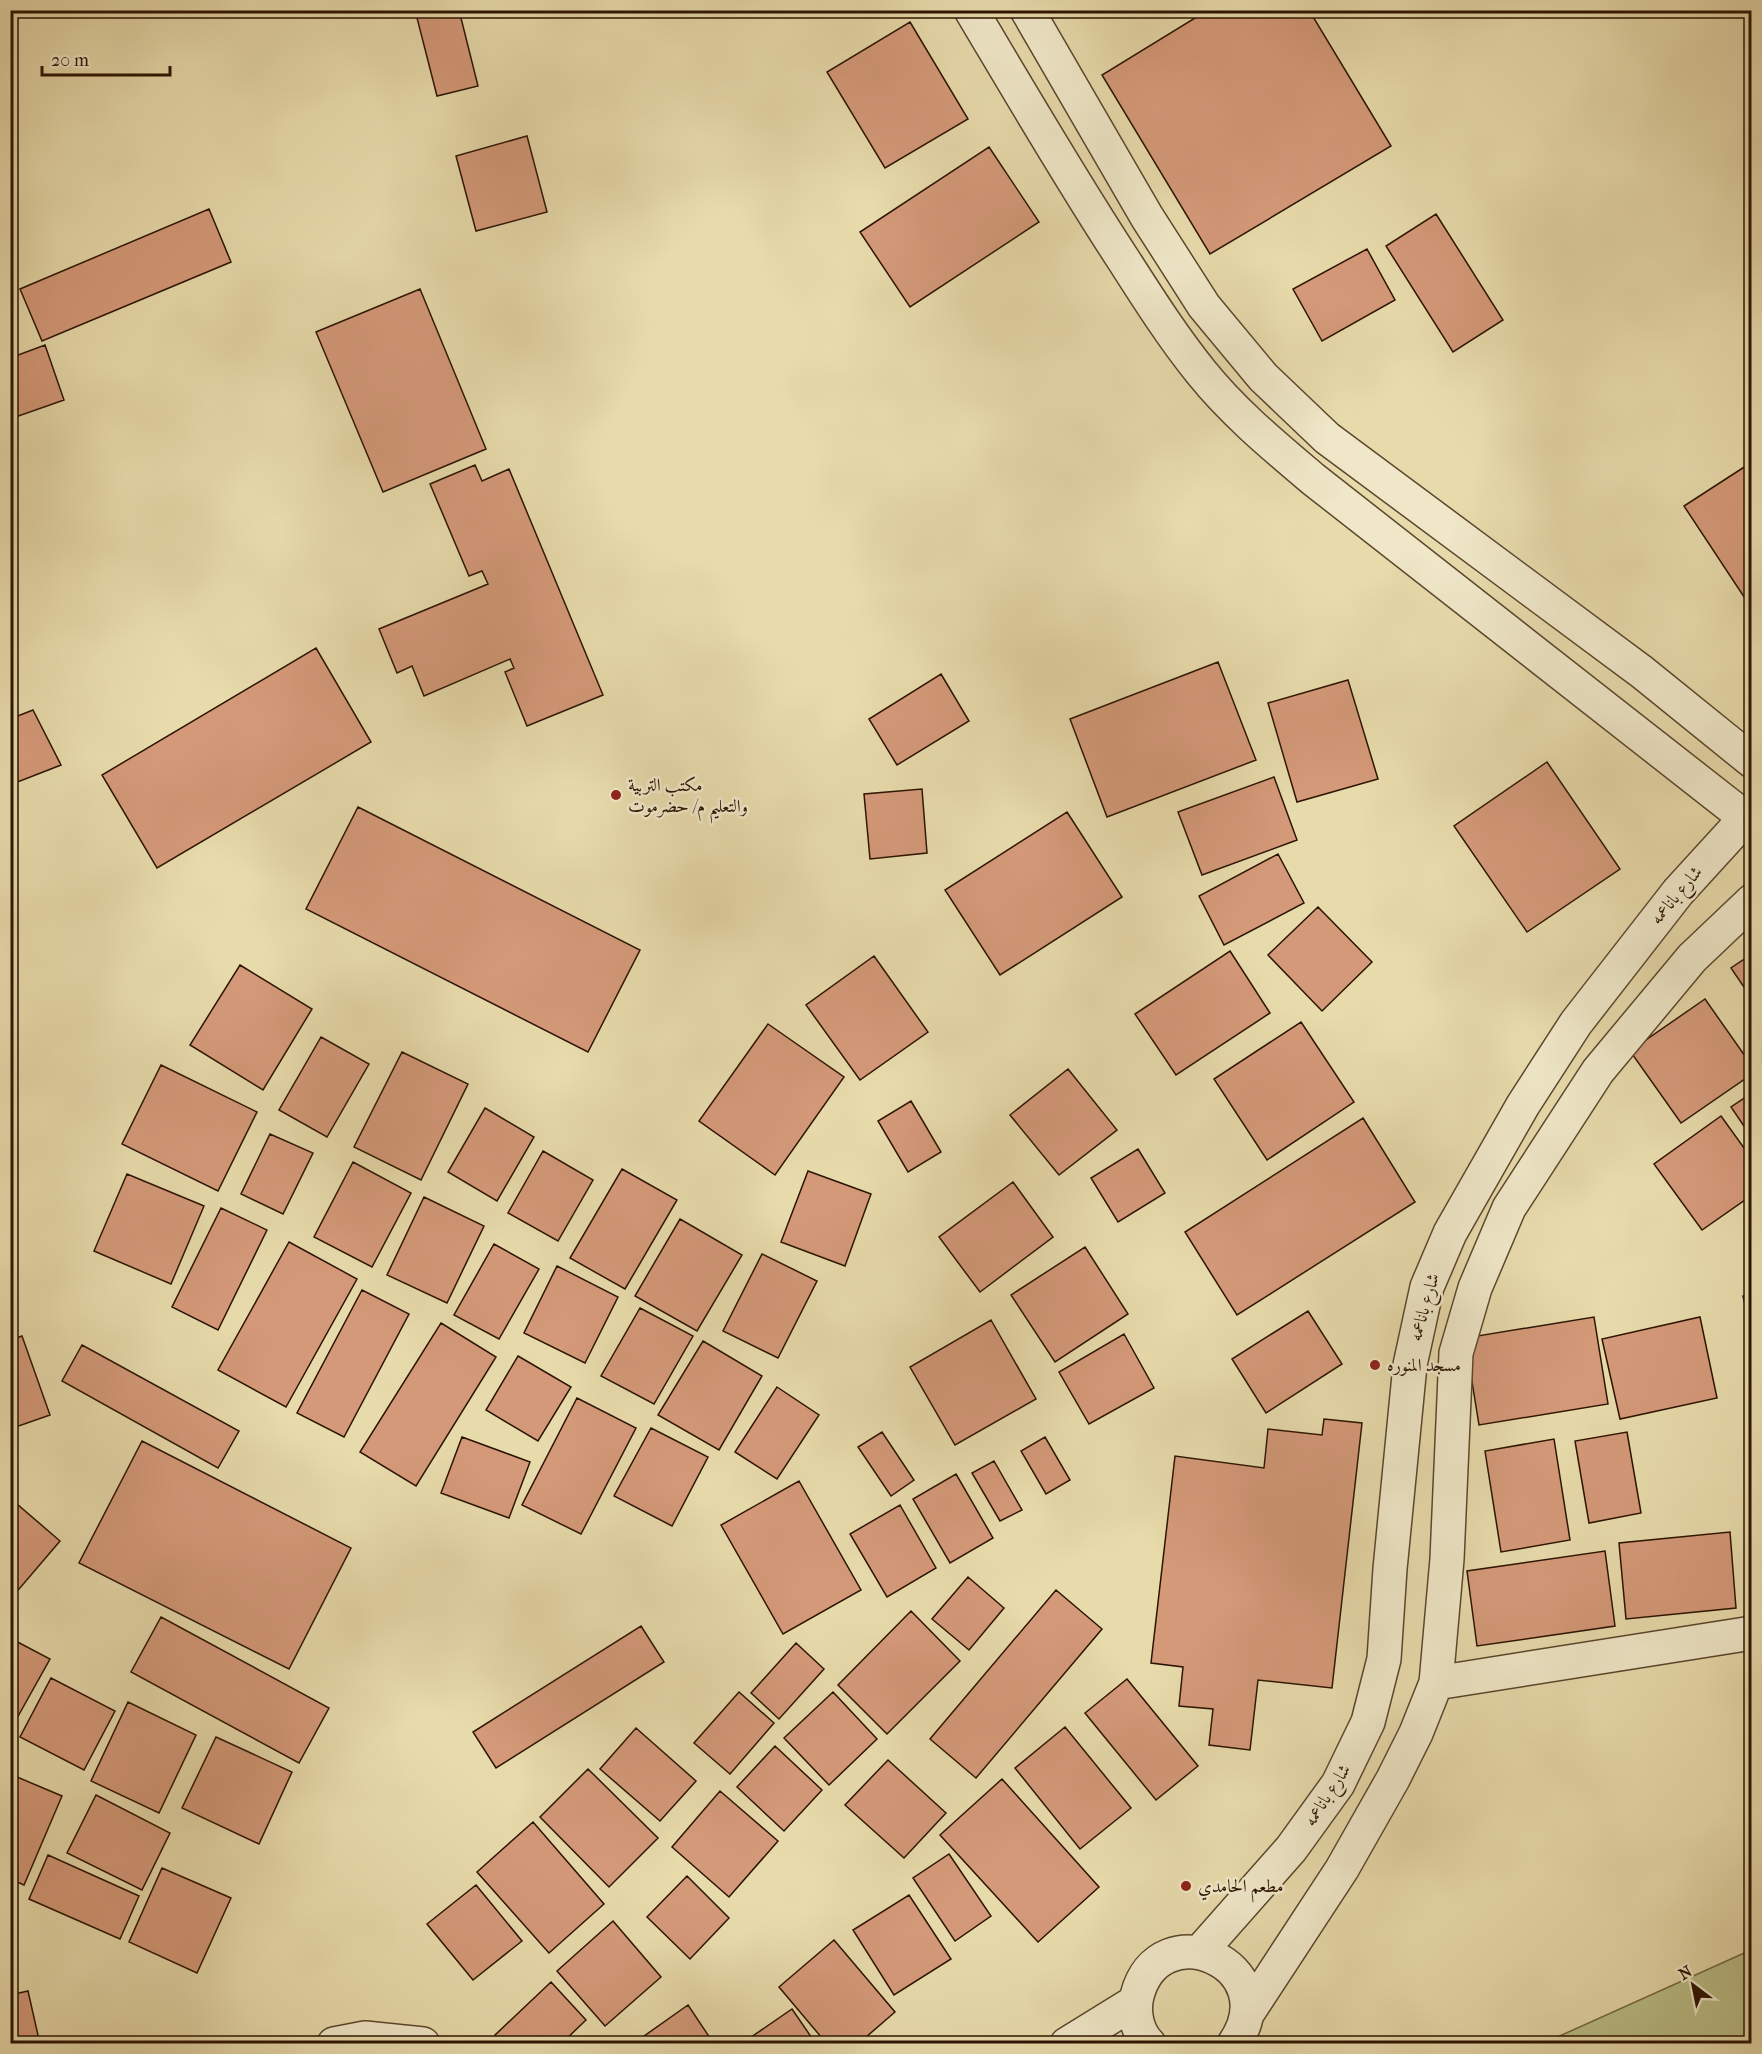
<svg xmlns="http://www.w3.org/2000/svg" width="1762" height="2054" font-family="'IM FELL French Canon',Amiri,serif">
  <rect width="100%" height="100%" fill="#e7daab"/>
  <filter id="stains"><feTurbulence type="fractalNoise" baseFrequency=".00333" numOctaves="4"/><feColorMatrix values="0 0 0 0 .2 0 0 0 0 .09 0 0 0 0 .02 0 0 0 .5 -.17"/></filter>
  <radialGradient id="worn" r=".72"><stop offset=".6" stop-color="#630" stop-opacity="0"/><stop offset="1" stop-color="#630" stop-opacity=".3"/></radialGradient>
  <path fill="#babe86" stroke="#736944" stroke-width="1.5" d="M1751 1950V2043H1544Z"/>
  <path fill="#d49979" stroke="#2c1402" stroke-width="1.5" d="M415 10H459L478 86 437 96Z
    M1208 10H1309L1391 146 1210 254 1102 75Z
    M910 22 968 119 885 168 827 72Z
    M527 136 547 212 476 231 456 156Z
    M989 147 1039 222 910 307 860 232Z
    M209 209 231 262 42 341 20 289Z
    M1436 214 1503 320 1453 352 1386 246Z
    M1367 249 1395 300 1322 341 1293 289Z
    M420 289 486 449 383 492 316 332Z
    M45 345 64 400 10 419V358Z
    M1752 462V609L1684 506Z
    M475 465 482 481 509 469 603 695 527 726 505 672 514 668 510 659 424 696 412 666 397 673 379 629 488 584 482 571 469 576 430 484Z
    M316 648 371 742 157 868 102 775Z
    M1218 662 1256 760 1107 817 1070 719Z
    M941 674 969 721 897 765 869 719Z
    M1348 680 1378 779 1297 802 1268 703Z
    M33 710 61 765 10 785V719Z
    M1547 762 1620 869 1527 932 1454 826Z
    M1274 777 1297 840 1202 875 1178 812Z
    M922 789 927 853 870 859 864 794Z
    M358 807 640 950 588 1052 306 909Z
    M1067 812 1122 897 1000 975 945 890Z
    M1278 854 1304 903 1224 945 1199 896Z
    M1318 907 1372 962 1322 1011 1268 955Z
    M1230 951 1270 1013 1176 1075 1135 1014Z
    M1752 954V999L1731 968Z
    M874 956 928 1032 860 1080 806 1005Z
    M240 965 312 1009 263 1090 190 1045Z
    M1705 999 1752 1066V1074L1681 1123 1630 1051Z
    M1301 1022 1354 1102 1267 1160 1214 1079Z
    M768 1024 844 1077 775 1175 699 1121Z
    M321 1037 369 1064 327 1137 279 1110Z
    M402 1052 468 1084 421 1180 354 1147Z
    M161 1065 257 1112 218 1191 122 1144Z
    M1068 1069 1117 1130 1059 1175 1010 1115Z
    M1752 1093V1138L1731 1107Z
    M911 1101 941 1152 908 1172 878 1121Z
    M485 1108 534 1137 497 1201 448 1172Z
    M1721 1116 1752 1159V1195L1702 1230 1654 1164Z
    M1363 1118 1415 1202 1237 1315 1185 1232Z
    M270 1134 313 1153 283 1214 241 1194Z
    M1138 1149 1165 1193 1118 1222 1091 1178Z
    M543 1151 593 1180 558 1241 508 1213Z
    M353 1162 411 1193 372 1267 314 1237Z
    M622 1169 677 1200 625 1289 570 1258Z
    M808 1171 871 1194 845 1266 781 1242Z
    M127 1174 204 1206 171 1284 94 1251Z
    M1013 1182 1053 1237 980 1292 939 1237Z
    M424 1197 484 1226 447 1303 387 1275Z
    M221 1208 267 1230 218 1330 172 1307Z
    M680 1219 742 1255 697 1331 635 1296Z
    M289 1242 357 1279 286 1407 218 1370Z
    M494 1244 539 1269 499 1339 454 1315Z
    M1085 1247 1128 1314 1055 1362 1011 1295Z
    M762 1254 817 1281 778 1358 723 1331Z
    M557 1266 618 1297 585 1363 524 1333Z
    M362 1290 409 1314 344 1437 297 1413Z
    M1752 1294V1336L1743 1296Z
    M640 1308 693 1336 654 1404 601 1376Z
    M1308 1311 1342 1364 1266 1413 1232 1359Z
    M1594 1317 1608 1404 1479 1425 1465 1338Z
    M1700 1317 1717 1398 1620 1419 1602 1339Z
    M991 1320 1036 1399 955 1445 910 1367Z
    M441 1323 496 1357 416 1486 360 1452Z
    M1124 1334 1154 1388 1089 1424 1059 1372Z
    M22 1336 50 1415 10 1429V1340Z
    M703 1341 762 1376 719 1450 658 1415Z
    M82 1345 239 1431 218 1468 62 1381Z
    M518 1356 571 1387 538 1441 486 1410Z
    M777 1387 819 1415 777 1479 735 1452Z
    M577 1398 636 1428 581 1534 522 1505Z
    M1324 1419 1362 1423 1332 1688 1258 1680 1250 1750 1209 1745 1213 1709 1179 1706 1183 1667 1151 1663 1175 1456 1264 1468 1268 1429 1322 1435Z
    M651 1428 708 1457 672 1526 614 1496Z
    M882 1432 914 1480 891 1496 858 1447Z
    M1627 1432 1641 1513 1589 1523 1575 1441Z
    M462 1437 530 1462 509 1518 441 1493Z
    M1045 1437 1070 1480 1046 1494 1021 1451Z
    M1554 1439 1570 1540 1501 1552 1485 1451Z
    M142 1441 351 1548 289 1669 79 1563Z
    M994 1461 1022 1510 1000 1521 972 1473Z
    M956 1474 993 1538 950 1563 913 1499Z
    M799 1481 861 1590 783 1634 721 1525Z
    M10 1498 60 1541 14 1595 10 1591Z
    M900 1505 936 1568 887 1597 850 1534Z
    M1730 1532 1736 1608 1626 1619 1619 1543Z
    M1605 1551 1615 1626 1477 1646 1467 1571Z
    M968 1577 1004 1608 969 1650 932 1619Z
    M1056 1590 1102 1629 976 1778 930 1739Z
    M911 1611 960 1661 887 1734 838 1685Z
    M161 1617 329 1708 299 1763 131 1672Z
    M641 1626 664 1662 496 1768 473 1732Z
    M10 1638 50 1659 12 1727H10Z
    M796 1643 824 1669 779 1719 751 1693Z
    M51 1678 115 1711 84 1770 20 1737Z
    M1127 1679 1198 1766 1156 1800 1085 1713Z
    M739 1692 774 1723 730 1774 694 1743Z
    M833 1692 877 1739 829 1785 784 1738Z
    M128 1702 196 1735 159 1813 91 1781Z
    M1065 1727 1131 1808 1080 1849 1015 1768Z
    M636 1728 696 1781 660 1821 600 1769Z
    M216 1737 292 1772 259 1844 182 1808Z
    M775 1746 822 1790 784 1831 737 1787Z
    M888 1760 946 1813 904 1858 845 1805Z
    M588 1769 658 1838 609 1887 540 1817Z
    M10 1774 62 1796 24 1885 10 1879Z
    M1002 1779 1099 1887 1038 1942 940 1835Z
    M720 1791 778 1841 729 1897 672 1847Z
    M96 1795 170 1833 142 1890 67 1853Z
    M533 1822 604 1904 549 1953 477 1872Z
    M949 1854 991 1916 955 1941 913 1878Z
    M48 1855 139 1896 120 1939 29 1899Z
    M162 1868 231 1898 197 1973 129 1942Z
    M687 1876 729 1918 690 1959 647 1917Z
    M476 1885 522 1941 473 1980 427 1924Z
    M909 1895 951 1959 894 1995 853 1930Z
    M613 1921 661 1977 605 2026 557 1971Z
    M834 1940 895 2012 858 2044H827L779 1987Z
    M551 1982 586 2020 561 2044H504L495 2035Z
    M28 1991 40 2044H10V1995Z
    M688 2005 714 2044H639L637 2041Z
    M792 2009 816 2044H741Z"/>
  <g fill="none" stroke-linecap="round" stroke-linejoin="round">
    <defs>
      <path id="minor" d="M971 10C1021 94 1070 178 1123 259 1148 298 1172 336 1201 372 1233 412 1274 446 1313 479L1752 823
        M1027 10 1147 217 1204 306 1263 377 1327 438 1642 672 1752 761
        M1436 1683 1752 1633
        M1200 1952 1291 1849 1338 1784 1368 1722 1384 1659 1390 1569 1410 1365 1427 1287 1450 1233 1523 1105 1576 1023 1678 892 1752 811
        M1247 2014 1342 1869 1393 1779 1416 1733 1436 1683 1447 1559 1456 1353 1475 1288 1509 1208 1598 1071 1692 958 1752 901
        M334 2044 365 2038 423 2044
        M1067 2044 1135 2002
        M1149 2044C1137 2032 1133 2012 1137 1996 1159 1909 1288 1965 1234 2044"/>
    </defs>
    <use href="#minor" stroke="#5b462c" stroke-width="36"/>
    <use href="#minor" stroke="#efe7c8" stroke-width="33"/>
  </g>
  <g fill="#8f2418" stroke="#efe7c8" stroke-width="2">
    <circle cx="616" cy="795" r="6"/>
    <circle cx="1375" cy="1365" r="6"/>
    <circle cx="1186" cy="1886" r="6"/>
  </g>
  <g text-anchor="middle" stroke-width="5" stroke-linejoin="round" paint-order="stroke">
    <g font-size="18" fill="#2c1402" stroke="#efe7c8" text-anchor="start">
      <text x="628" y="791">مكتب التربية<tspan x="628" dy="21">والتعليم م/ حضرموت</tspan></text>
      <text x="1387" y="1371">مسجد المنوره</text>
      <text x="1198" y="1892">مطعم الحامدي</text>
    </g>
    <g font-size="18" fill="#2c1402" stroke="#efe7c8">
      <text transform="translate(1676 895) rotate(-50)" y="6">شارع باناعمه</text>
      <text transform="translate(1424 1307) rotate(-74)" y="6">شارع باناعمه</text>
      <text transform="translate(1327 1795) rotate(-57)" y="6">شارع باناعمه</text>
    </g>
  </g>
  <rect width="1762" height="2054" fill="none" stroke="#e7daab" stroke-width="36"/>
  <rect x="12" y="12" width="1738" height="2030" fill="none" stroke="#2c1402" stroke-width="3"/>
  <rect x="18" y="18" width="1726" height="2018" fill="none" stroke="#2c1402" stroke-width="1.5"/>
  <g transform="translate(1693 1985) rotate(328)" stroke="#efe7c8" stroke-width="4.5" paint-order="stroke">
  <path d="M0-4.5L10 22L0 15L-10 22Z" fill="#2c1402"/>
  <text y="-9" font-size="16" font-weight="bold" text-anchor="middle" fill="#2c1402">N</text>
  </g>
  <path d="M42 66v9h128v-9" fill="none" stroke="#2c1402" stroke-width="3"/>
  <text x="51" y="66" font-size="18" fill="#2c1402" stroke="#efe7c8" stroke-width="4.5" paint-order="stroke">20 m</text>
  <rect width="100%" height="100%" filter="url(#stains)"/>
  <rect width="100%" height="100%" fill="url(#worn)"/>
</svg>
